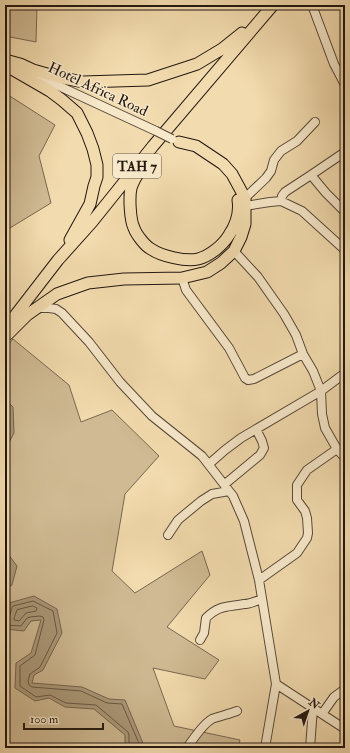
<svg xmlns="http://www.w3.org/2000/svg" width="350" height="753" font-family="'IM FELL Double Pica',serif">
  <rect width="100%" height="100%" fill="#f2dbae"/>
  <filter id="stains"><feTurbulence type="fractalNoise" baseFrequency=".005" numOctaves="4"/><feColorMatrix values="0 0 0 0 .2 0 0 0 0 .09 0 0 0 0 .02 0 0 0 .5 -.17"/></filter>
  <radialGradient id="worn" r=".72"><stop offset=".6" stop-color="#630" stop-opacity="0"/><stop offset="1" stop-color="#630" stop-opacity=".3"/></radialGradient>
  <path fill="#cfba93" stroke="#786852" d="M5 5H37L36 42 5 36Z
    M5 93 55 125 39 156 51 203 5 231 8 293 5 298Z
    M13 339 69 385 81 422 112 410 159 456 125 494 112 571 135 593 202 551 210 575 167 627 219 660 205 679 153 668 174 726 240 740 238 748H5V348Z"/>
  <path fill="#ab9878" stroke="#74644e" d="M5 399 13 407 14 433 5 450Z
    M5 550 17 566 12 585 5 589Z
    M34 596 57 609 62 633 43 670 34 675 32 683 82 687 109 699 125 700 145 748H125V735L94 709 65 707 49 698 35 701 15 688 16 663 31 653 41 620 31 621 24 631 5 629V615L7 614 9 603Z"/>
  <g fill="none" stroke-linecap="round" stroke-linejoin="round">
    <path stroke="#665844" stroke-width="1" d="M33 606 37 608 36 611 26 613 19 621 14 620V618L17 610Z
      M5 617C12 617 10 610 13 606L33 601 53 611 57 633 40 667 30 674 28 681 29 685 32 687 81 691 107 703 122 704 141 748
      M5 625 21 626 27 618 30 617 40 616 43 617 44 620 35 655 20 666V686L36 697 50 695 66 703 96 705 128 732 129 735V748"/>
    <defs>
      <path id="minor" d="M312 5 334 64 345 85
        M33 74 156 131
        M311 175 326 193 345 212
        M245 198 266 178 271 171 274 160 281 151 297 141 315 122
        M281 201 282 196 285 192 311 175 342 154
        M245 206 270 202 281 201 302 211 345 250
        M234 251 258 277 284 314 296 335 303 354 313 371 321 391 322 414 325 428 337 449 345 458
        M182 278 186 290 229 348 245 378 248 380 254 379 303 354
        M37 308H49L56 309 62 313 89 342 120 382 152 416 202 456 233 496 244 521 259 580 276 684 265 748
        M209 464 225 450 241 438 321 391 345 373
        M225 484 260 455 264 448 262 441 256 429
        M168 535 178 520 201 501 212 494 229 491
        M259 580 297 553 307 538 308 533 307 518 305 511 297 500V485L307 470 337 449
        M200 640 204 633 206 618C219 605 227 607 244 604 250 604 256 601 262 599
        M276 684 345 729
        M322 714 334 697 345 689
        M187 748C193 739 203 724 212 719 220 716 229 714 237 711
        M310 748 313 708"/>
      <path id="highway" d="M5 60 20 64 33 70 58 77 83 82 148 80 197 64 222 49 242 33
        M5 65 50 91 62 100 77 113 87 133 93 149 97 165V177L94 186 90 204 70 240
        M141 169C137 175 133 182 131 188 129 197 130 220 134 228 136 234 145 246 151 249 161 256 186 262 198 259 210 256 223 245 229 235 236 225 240 213 238 200
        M5 331 14 317 58 260 92 222 153 146 273 5
        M8 334 27 315 57 294 88 283 124 279 182 278 207 272 221 263 234 251 241 237 245 224V198L232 174 223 164 196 146 179 142"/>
    </defs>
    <use href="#minor" stroke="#564838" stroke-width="10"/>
    <use href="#highway" stroke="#221710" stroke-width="13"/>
    <use href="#minor" stroke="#f7e8ca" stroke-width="8"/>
    <use href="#highway" stroke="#f2dbae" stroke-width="11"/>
    <defs>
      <path id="minor-bridge" d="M156 131 172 139"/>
    </defs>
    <use href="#minor-bridge" stroke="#564838" stroke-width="10" stroke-linecap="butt"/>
    <use href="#minor-bridge" stroke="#f7e8ca" stroke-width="8"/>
  </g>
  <g text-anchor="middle" stroke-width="3" stroke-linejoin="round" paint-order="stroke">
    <rect fill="#f7e8ca" stroke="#625648" stroke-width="1" x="113" y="154" width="48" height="24" rx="3"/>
    <g font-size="14" font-weight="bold" fill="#221710">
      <text x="137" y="171">TAH 7</text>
    </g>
    <g font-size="15" fill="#221710" stroke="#f7e8ca">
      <text transform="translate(98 89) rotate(25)" y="5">Hotel Africa Road</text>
    </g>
  </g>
  <rect width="350" height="753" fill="none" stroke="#f2dbae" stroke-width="20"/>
  <rect x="6" y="6" width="338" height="741" fill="none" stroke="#221710" stroke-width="2"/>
  <rect x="10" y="10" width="330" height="733" fill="none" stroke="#221710"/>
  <g transform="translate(308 711) rotate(40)" stroke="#f7e8ca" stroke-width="3" paint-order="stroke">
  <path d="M0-3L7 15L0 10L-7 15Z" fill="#221710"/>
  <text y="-6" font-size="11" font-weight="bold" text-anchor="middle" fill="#221710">N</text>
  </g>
  <path d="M24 723v6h79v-6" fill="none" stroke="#221710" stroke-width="2"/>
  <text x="30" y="723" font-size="12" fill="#221710" stroke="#f7e8ca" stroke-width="3" paint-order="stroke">100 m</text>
  <rect width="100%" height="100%" filter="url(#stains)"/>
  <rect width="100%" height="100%" fill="url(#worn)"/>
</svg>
